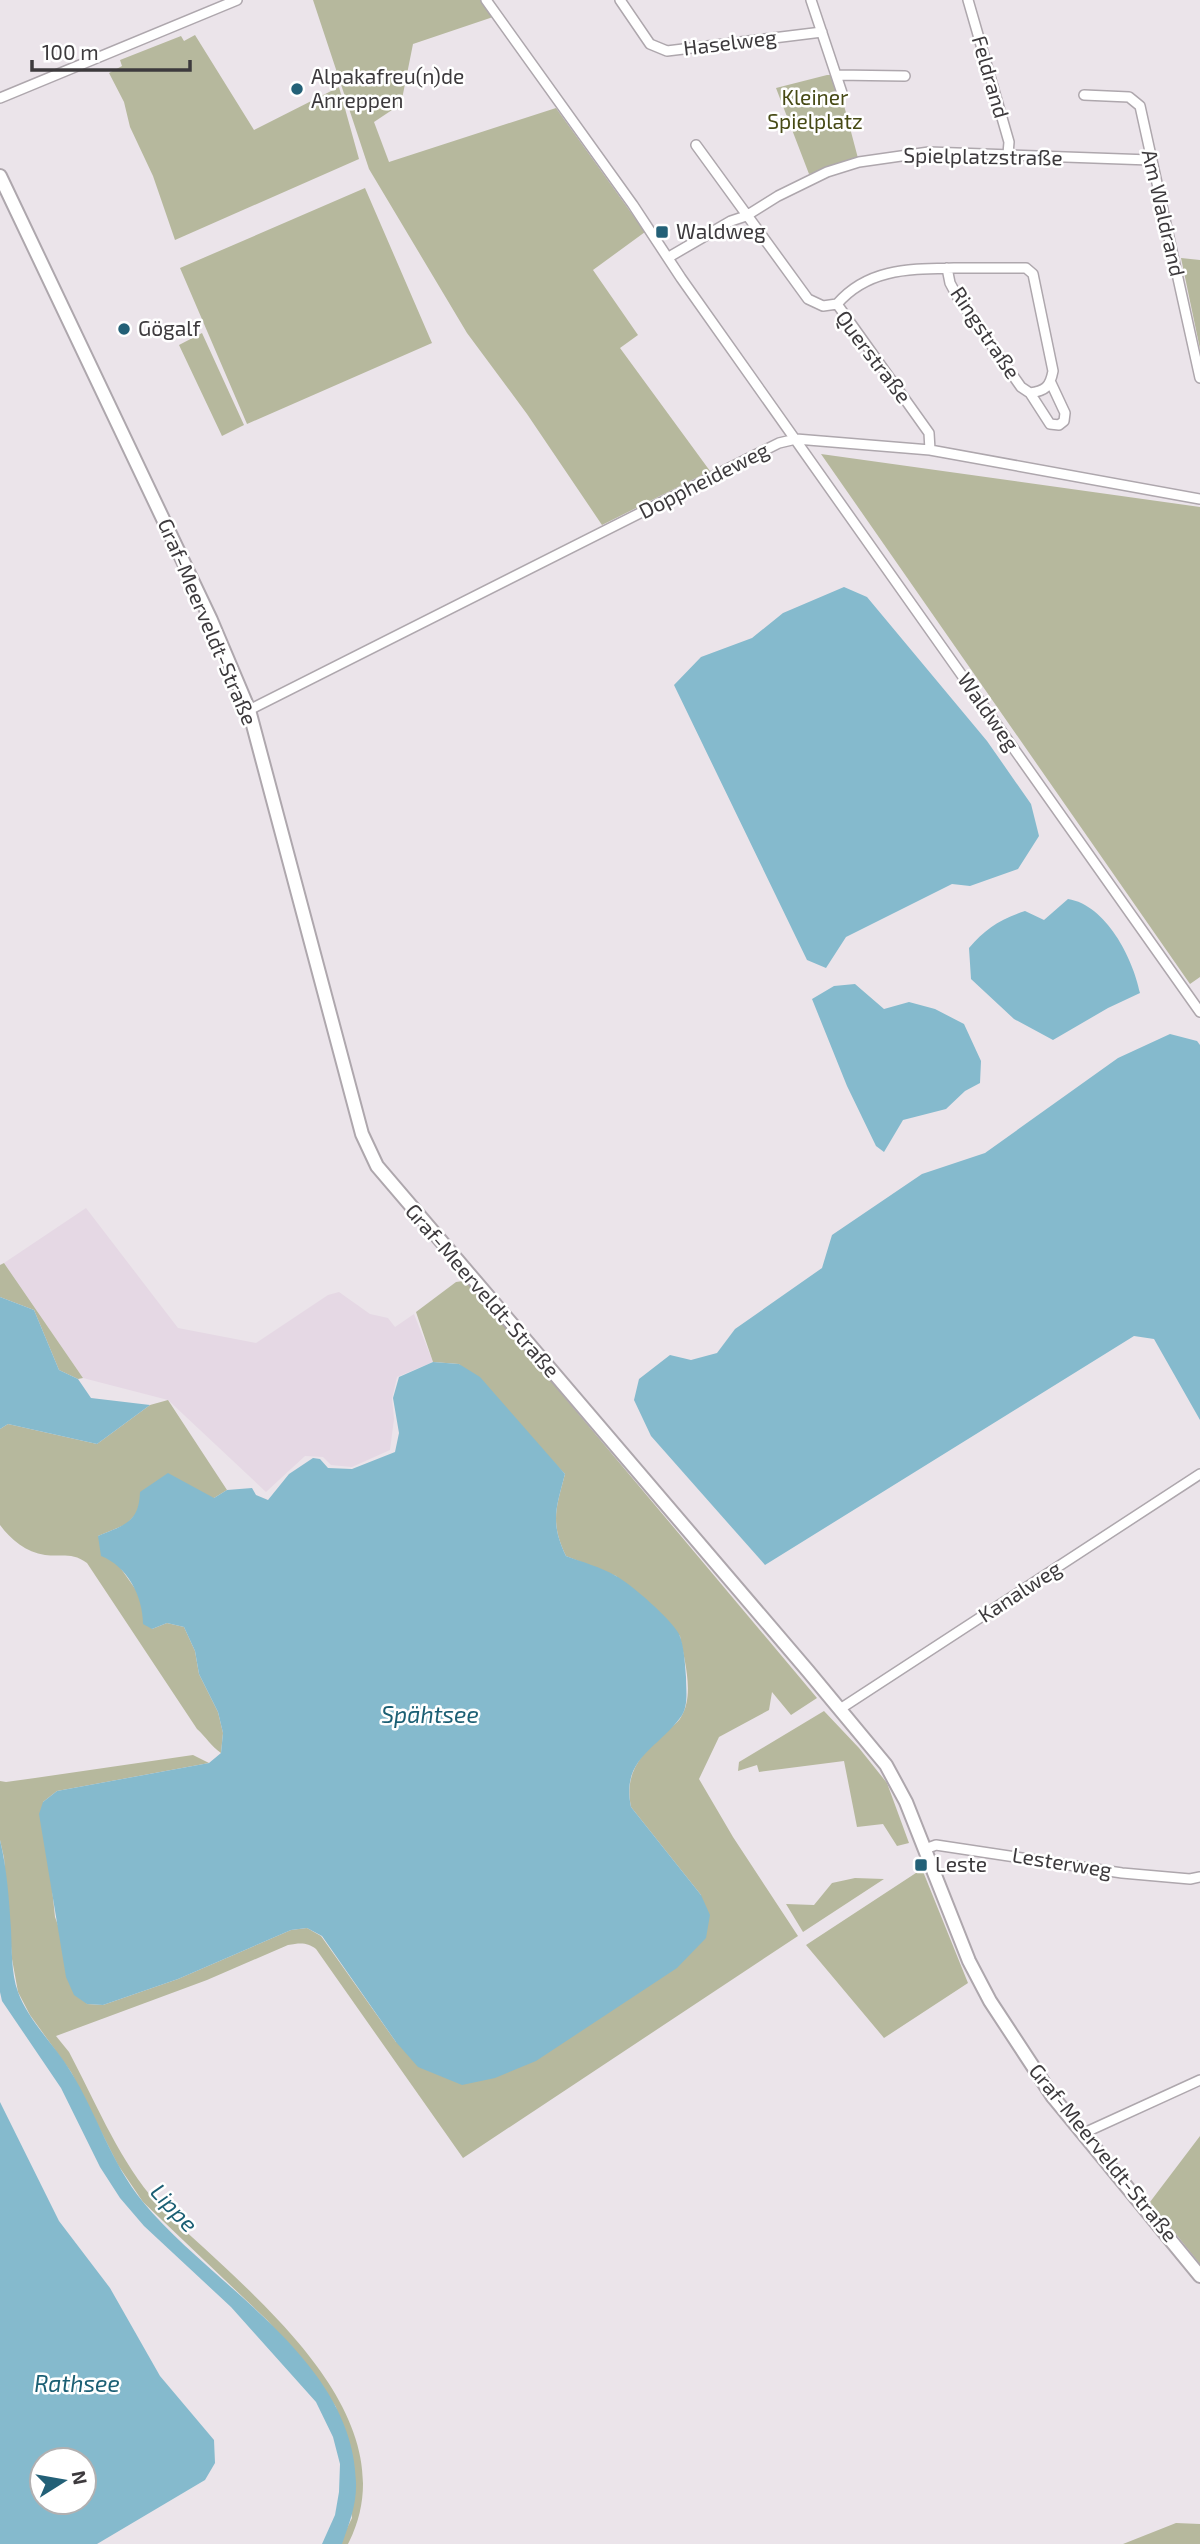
<svg xmlns="http://www.w3.org/2000/svg" width="1200" height="2544" font-family="'Exo 2',sans-serif">
  <rect width="100%" height="100%" fill="#ebe4ea"/>
  <path fill="#e5d8e4" d="M86 1208 178 1328 256 1343 328 1295 339 1292 370 1314 388 1318 395 1327 414 1314 433 1362 397 1377 392 1399 394 1419 390 1450 352 1467 331 1465 323 1457 305 1456 266 1492 168 1400 83 1378 4 1263Z"/>
  <path fill="#b6b89d" d="M313 0H481L493 17 413 44 401 104 374 122 389 162 556 108 645 232 593 270 638 335 620 348 710 471 602 525 527 414 467 333 369 169Z
    M195 35 254 130 339 87 359 159 175 240 153 176 130 127 124 102 109 73 122 66 120 60 181 36 184 41Z
    M827 75H836L859 162 809 174 776 88Z
    M365 188 432 343 247 424 180 268Z
    M1181 258 1200 260V349Z
    M202 333 244 425 222 436 179 345Z
    M821 454 1200 507V977L1190 984Z
    M4 1263 83 1378 78 1379 59 1370 34 1310 0 1297V1265Z
    M463 1281 471 1286 817 1698 791 1715 772 1692 769 1710 719 1737 699 1779 733 1837 798 1936 463 2158 316 1949C307 1942 300 1943 288 1945L207 1980 56 2036 69 2052C94 2099 116 2153 150 2195 165 2214 185 2230 203 2247 278 2317 407 2429 348 2544H339L352 2518 336 2407 309 2368 267 2320 143 2202 118 2165 71 2072 30 2015 18 1992 12 1959 4 1858 0 1840V1781L6 1782 35 1778 193 1755 209 1763 57 1791 43 1802 55 1917 87 2004 103 2005 178 1979 291 1930 307 1928 321 1936 396 2042 701 1895 631 1807C624 1772 641 1755 665 1732 670 1728 678 1723 681 1717 695 1695 684 1659 680 1636L616 1576 566 1556C550 1523 556 1508 565 1474L459 1364 433 1362 416 1312 456 1282Z
    M168 1400 227 1490 214 1498 140 1509 127 1524 98 1536 136 1590 152 1629 167 1623 184 1627 195 1651 199 1674 218 1712 223 1733 221 1753C211 1746 206 1737 197 1729L87 1563C72 1552 62 1557 45 1555 26 1552 11 1540 0 1525V1429L8 1424 97 1444 150 1405Z
    M824 1711 859 1748 887 1783 909 1843 897 1846 883 1824 857 1827 844 1761 759 1772 757 1765 738 1771 739 1762Z
    M922 1869 968 1983 884 2038 806 1945Z
    M855 1878 884 1879 803 1932 786 1904 814 1905 832 1883Z
    M1200 2136V2264L1150 2202Z
    M1176 2523 1200 2524V2544H1123Z"/>
  <path fill="#85bacd" fill-rule="evenodd" d="M844 587 867 597 987 741 1031 804 1039 836 1018 869 970 886 952 884 846 937 826 968 807 960 674 685 701 657 752 638 783 613Z
    M1068 899C1106 905 1133 958 1140 993L1108 1008 1053 1040 1014 1019 971 979 969 948C985 929 1000 919 1025 911L1044 920Z
    M855 984 884 1009 909 1002 935 1009 964 1024 981 1061 980 1083 965 1091 946 1109 903 1120 884 1152 876 1146 847 1086 812 999 834 986Z
    M1170 1034 1197 1041 1200 1045V1420L1154 1339 1134 1336 765 1565 651 1436 634 1400 639 1379 670 1355 691 1360 717 1353 735 1329 822 1268 832 1235 922 1174 985 1153 1118 1058Z
    M0 1297 34 1310 59 1370 78 1379 91 1398 150 1405 97 1444 8 1424 0 1429Z
    M433 1362 459 1364 480 1377 565 1474C556 1508 550 1523 566 1556 582 1562 601 1567 616 1576 631 1584 671 1619 679 1634 684 1645 685 1664 686 1677 686 1690 689 1707 680 1718 656 1750 621 1759 631 1807L701 1895 710 1915 706 1938 677 1968 536 2061 495 2078 462 2085 418 2067 396 2042 322 1936 307 1928 291 1930 178 1979 103 2005 87 2004 74 1995 66 1977 39 1814 43 1802 57 1791 209 1763 221 1753 223 1733 218 1712 199 1674 195 1651 184 1627 167 1623 152 1629 143 1624C143 1596 127 1566 101 1556L98 1536C124 1525 139 1523 140 1492L168 1473 214 1498 227 1490 252 1488 256 1495 268 1500 289 1474 313 1458 320 1459 328 1468 352 1469 395 1452 399 1433 393 1398 399 1377Z
    M0 1840C7 1869 9 1899 11 1929 12 1949 11 1973 18 1992 29 2022 55 2045 71 2072 97 2114 111 2163 143 2202 213 2287 353 2359 356 2482 357 2504 349 2524 342 2544H322L335 2515 339 2492 340 2464 333 2437 316 2402 231 2307 144 2226 120 2198 100 2167 61 2088 2 2001 0 1992Z
    M0 2102 59 2221 110 2288 160 2376 214 2440 215 2463 205 2480 97 2544H0ZM42 2460H84V2502H42Z"/>
  <g fill="none" stroke-linecap="round" stroke-linejoin="round">
    <defs>
      <path id="street" d="M486 0 633 205 681 278 1200 1012
        M620 0 650 44 667 51 822 32
        M811 0 842 93
        M968 0 1009 142 1008 154
        M836 75 905 76
        M1084 95 1129 97 1140 106 1200 378
        M0 98 237 0
        M696 145 808 299 823 306 837 304 929 433 930 450
        M669 257 731 221 746 216 778 196 827 172 859 162 929 152 1150 160
        M837 304C868 268 910 269 954 268 978 268 1002 268 1026 268L1033 274 1053 371C1050 387 1045 391 1030 393L1021 387 957 296 950 283 947 268
        M1030 393 1050 424 1059 425 1064 421 1065 413 1051 383
        M249 710 779 443 796 439 930 450 1200 499
        M840 1709 1200 1474
        M925 1849 936 1845 1122 1873 1190 1879 1200 1877
        M1084 2133 1200 2080"/>
      <path id="secondary" d="M0 176 211 620 249 710 362 1134 377 1166 808 1671 886 1765 906 1802 969 1961 990 2001 1053 2097 1200 2276"/>
    </defs>
    <use href="#street" stroke="#aea7ad" stroke-width="12"/>
    <use href="#secondary" stroke="#aea7ad" stroke-width="16"/>
    <use href="#street" stroke="#fff" stroke-width="9"/>
    <use href="#secondary" stroke="#fff" stroke-width="12"/>
  </g>
  <g fill="#236077" stroke="#fff" stroke-width="2.5">
    <circle cx="297" cy="89" r="7"/>
    <rect x="655" y="225" width="14" height="14" rx="3.5"/>
    <circle cx="124" cy="329" r="7"/>
    <rect x="914" y="1858" width="14" height="14" rx="3.5"/>
  </g>
  <g text-anchor="middle" stroke-width="5" stroke-linejoin="round" paint-order="stroke">
    <g font-size="21" fill="#3d3a3d" stroke="#fff">
      <text transform="translate(730 43) rotate(-7)" y="7">Haselweg</text>
      <text transform="translate(990 77) rotate(74)" y="7">Feldrand</text>
      <text transform="translate(983 157) rotate(1)" y="7">Spielplatzstraße</text>
      <text transform="translate(1163 213) rotate(77)" y="7">Am Waldrand</text>
      <text transform="translate(985 333) rotate(56)" y="7">Ringstraße</text>
      <text transform="translate(873 357) rotate(53)" y="7">Querstraße</text>
      <text transform="translate(704 481) rotate(-27)" y="7">Doppheideweg</text>
      <text transform="translate(207 622) rotate(67)" y="7">Graf-Meerveldt-Straße</text>
      <text transform="translate(988 712) rotate(55)" y="7">Waldweg</text>
      <text transform="translate(482 1291) rotate(49)" y="7">Graf-Meerveldt-Straße</text>
      <text transform="translate(1020 1592) rotate(-33)" y="7">Kanalweg</text>
      <text transform="translate(1062 1863) rotate(9)" y="7">Lesterweg</text>
      <text transform="translate(1103 2153) rotate(51)" y="7">Graf-Meerveldt-Straße</text>
    </g>
    <g font-size="21" fill="#3d3a3d" stroke="#fff" text-anchor="start">
      <text x="311" y="84">Alpakafreu(n)de<tspan x="311" dy="24">Anreppen</tspan></text>
      <text x="676" y="239">Waldweg</text>
      <text x="138" y="336">Gögalf</text>
      <text x="935" y="1872">Leste</text>
    </g>
    <g font-size="21" fill="#474a15" stroke="#fff">
      <text x="815" y="105">Kleiner<tspan x="815" dy="24">Spielplatz</tspan></text>
    </g>
    <g font-size="23" font-style="italic" fill="#1b5f74" stroke="#fff">
      <text x="430" y="1723">Spähtsee</text>
      <text transform="translate(174 2208) rotate(47)" y="8">Lippe</text>
      <text x="77" y="2392">Rathsee</text>
    </g>
  </g>
  <g transform="translate(63 2481) rotate(79)"><circle r="33" fill="#ffffff" stroke="#b1b0b1" stroke-width="2"/>
  <path d="M0-5L12 26L0 18L-12 26Z" fill="#236077"/>
  <text y="-10" font-size="19" font-weight="bold" text-anchor="middle" fill="#3d3a3d">N</text>
  </g>
  <path d="M32 60v10h158v-10" fill="none" stroke="#3d3a3d" stroke-width="3.5"/>
  <text x="42" y="60" font-size="21" fill="#3d3a3d" stroke="#ffffff" stroke-width="5" paint-order="stroke">100 m</text>
</svg>
